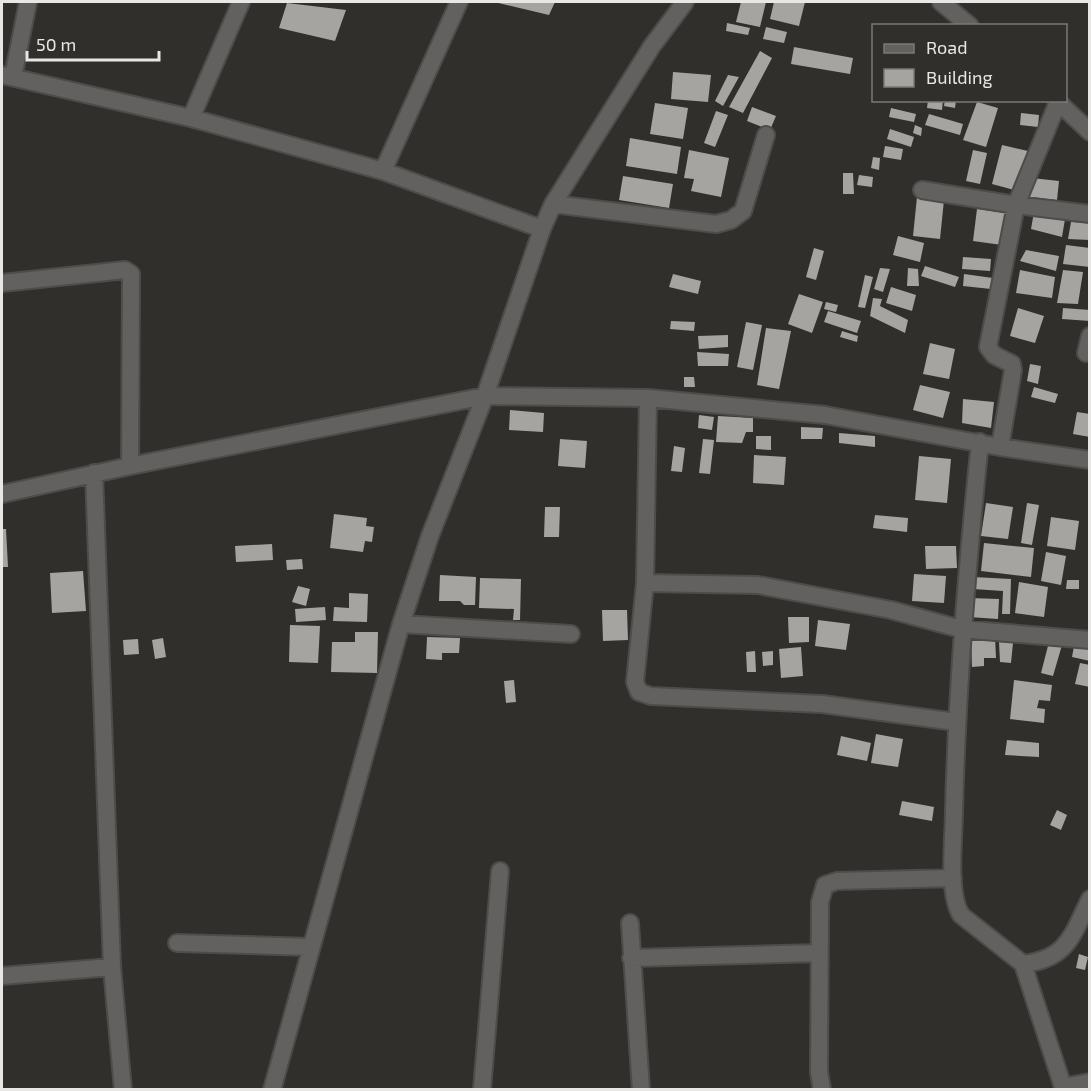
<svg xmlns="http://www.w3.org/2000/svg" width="1091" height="1091" font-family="'Exo 2',sans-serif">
  <rect width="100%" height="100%" fill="#312f2c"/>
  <path fill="#a5a4a0" d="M494 2H555L549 15Z
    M741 2H766L760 27 736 22Z
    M774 2H805L799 26 770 19Z
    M287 3 346 10 335 41 279 28Z
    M727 23 750 28 748 35 726 31Z
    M766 27 787 32 784 43 763 39Z
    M794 47 853 58 850 74 791 64Z
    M760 51 772 58 743 113 729 107Z
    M673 72 711 75 708 102 671 99Z
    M728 75 739 77 723 106 715 101Z
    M928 100H943L942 110 927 108Z
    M945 100H956L955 108 944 106Z
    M977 102 998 108 986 147 963 140Z
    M655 103 688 108 683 139 650 134Z
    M752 107 776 116 770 130 747 121Z
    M891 108 916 114 914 122 889 117Z
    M716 111 728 115 715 147 704 143Z
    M1021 113 1039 115 1038 127 1020 125Z
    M929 114 963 124 960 135 925 125Z
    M915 125 922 128 921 136 913 133Z
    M890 129 914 137 911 147 887 139Z
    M630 138 681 147 677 174 626 166Z
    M1002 145 1028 151 1018 191 992 184Z
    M885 146 903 149 901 160 883 157Z
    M689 150 729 158 721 197 691 191 694 179 684 178Z
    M973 150 987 153 980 184 966 181Z
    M873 157 880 158 879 170 871 168Z
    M843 173H853L854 194H843Z
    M859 175 873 177 872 187 857 185Z
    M623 176 673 184 669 208 619 200Z
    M1032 178 1059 181 1057 200 1030 197Z
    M917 197 944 200 940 239 913 236Z
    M977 209 1007 213 1002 245 973 241Z
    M1034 212 1065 219 1062 237 1031 229Z
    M1071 222 1090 223V240L1068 239Z
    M898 236 924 243 920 262 893 255Z
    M1066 245 1090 248V267L1063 264Z
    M814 248 824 251 816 280 806 277Z
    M1026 250 1059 256 1056 271 1020 261Z
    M963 257 991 259 990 271 962 269Z
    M925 266 959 277 955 287 921 276Z
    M880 268 890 269 883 292 874 289Z
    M908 268 918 269 919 286H907Z
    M1020 270 1055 277 1052 298 1016 293Z
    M1063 270 1083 272 1078 304 1057 303Z
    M673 274 701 281 698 294 669 287Z
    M964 274 993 278 991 289 963 286Z
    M865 275 873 277 865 308 858 307Z
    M891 287 916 295 912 311 886 303Z
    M799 294 823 302 812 333 788 324Z
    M873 298 882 299 880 306 908 320 905 333 870 316Z
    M826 302 838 305 836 312 824 309Z
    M1018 308 1044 316 1035 343 1010 336Z
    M1063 308 1090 310V321L1062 319Z
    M828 311 861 321 857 333 824 322Z
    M671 321 695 322 694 331 670 329Z
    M746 322 762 325 753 370 737 367Z
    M766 328 791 331 779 389 757 385Z
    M842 331 858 336 857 342 840 337Z
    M728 335V347L699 349 698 336Z
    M930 343 955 349 949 379 923 374Z
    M697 352 729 354 728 366H698Z
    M1030 364 1041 366 1038 384 1027 381Z
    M684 377H694L695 387H684Z
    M920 385 950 392 943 418 913 410Z
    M1034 387 1058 394 1055 403 1031 397Z
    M963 399 994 402 991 428 962 423Z
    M510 410 544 413 543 432 509 430Z
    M1077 412 1090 414V437L1073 434Z
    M699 415 714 417 712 430 698 428Z
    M718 416 753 418V432H746L742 443 716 442Z
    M801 427 823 428 822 439H801Z
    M839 433 875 436V447L839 443Z
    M756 436H771V450L756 449Z
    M560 439 587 441 585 468 558 466Z
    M703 439 714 440 710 474 699 473Z
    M674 446 685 448 682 472 671 471Z
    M754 455 786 457 784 485 753 483Z
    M919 456 951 459 947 503 915 500Z
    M986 503 1013 507 1008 539 981 536Z
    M1027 503 1039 505 1032 545 1021 543Z
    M545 507H560L559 537H544Z
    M334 514 367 518 366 526 374 527 372 542 365 541 363 552 330 548Z
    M875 515 908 518 907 532 873 528Z
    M1051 517 1079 521 1075 550 1047 546Z
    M2 529H6L8 567H2Z
    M984 543 1034 548 1031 577 981 571Z
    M272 544 273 560 236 562 235 546Z
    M925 546H956L957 568 926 569Z
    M1046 552 1066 556 1061 585 1041 581Z
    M302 559 303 569 287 570 286 560Z
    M83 571 86 611 52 613 50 573Z
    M914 574 946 576 944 603 912 601Z
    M440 575 476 577 475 605H464L460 601H439Z
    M973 577 1011 579 1010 614H1002L1003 591 973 589Z
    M480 578 521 579 520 620H513L514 609 479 608Z
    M1067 580H1079V589H1066Z
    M1019 582 1048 587 1044 617 1015 613Z
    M298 586 310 589 306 606 292 602Z
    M349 593 368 594 367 622 333 621 334 607 349 608Z
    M970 598 999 599 998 619 969 617Z
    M325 607 326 620 296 622 295 609Z
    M602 610H627L628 640 603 641Z
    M788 617H809V642L789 643Z
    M818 620 850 624 846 650 815 646Z
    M290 625 320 626 318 663 289 662Z
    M355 632H378L377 673 331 672 332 642H355Z
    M995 636 996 658H984V666L972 667 971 637Z
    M427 637 460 638 459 653H442V660L426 659Z
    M163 638 166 657 155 659 152 640Z
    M138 639 139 654 124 655 123 640Z
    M999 642 1013 643 1011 663 1000 662Z
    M1049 642 1062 645 1053 676 1041 673Z
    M1074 646 1090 649V661L1072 657Z
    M801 647 803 676 781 678 779 649Z
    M755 651 756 672H747L746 652Z
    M773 651V665L763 666 762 652Z
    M1080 663 1090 665V687L1075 684Z
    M514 680 516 702 506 703 504 681Z
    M1014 680 1052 685 1050 701 1039 700 1037 708 1045 709 1044 723 1010 719Z
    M876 734 903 739 898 767 871 763Z
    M841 736 871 743 867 761 837 755Z
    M1007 740 1039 743V757L1005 755Z
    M902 801 934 807 932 821 899 815Z
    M1057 810 1067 815 1061 830 1050 825Z
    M1079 954 1088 957 1085 970 1076 968Z"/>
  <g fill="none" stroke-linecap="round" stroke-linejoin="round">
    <defs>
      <path id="minor" d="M941 2 970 26
        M2 75 191 118 383 171 542 229
        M13 77 28 2
        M1056 100 1090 132
        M191 118 241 2
        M383 171 459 2
        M922 190 1016 205 1090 214
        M553 204 716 224 731 220 743 211 766 135
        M2 283 125 270 131 274 130 466
        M1086 353 1090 336
        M648 398 645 583 635 682 639 692 651 696 822 704 956 722
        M980 442C967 565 957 687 954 811 954 839 947 892 961 915L1023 964 1064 1090
        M1000 447 1013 370 1012 364 994 355 988 347 1016 205 1058 102
        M94 473 112 967 123 1090
        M2 494 130 466 485 396 648 398 825 415 1000 447 1090 460
        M645 583 758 585 891 610 961 629 1090 640
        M401 624 571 634
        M630 923 641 1090
        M177 943 311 947
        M631 958 819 953
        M1023 964C1068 959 1072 935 1090 899
        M2 976 112 967
        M1063 1087 1090 1082
        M272 1090 401 624 430 536 485 396 542 229 553 204 652 46 685 2
        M482 1090 500 871
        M822 1090 819 1072 820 902 825 885 837 881 953 878"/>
    </defs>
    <use href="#minor" stroke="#4e4c4a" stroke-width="20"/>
    <use href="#minor" stroke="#636160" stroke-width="16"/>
  </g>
  <rect width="1091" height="1091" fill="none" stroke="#e9e7e5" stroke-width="6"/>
  <rect x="872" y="24" width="195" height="78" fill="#312f2c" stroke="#7b7976" stroke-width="1.5"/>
  <rect x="884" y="44" width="30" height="9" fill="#636160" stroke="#7b7976" stroke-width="1.5"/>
  <text x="926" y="54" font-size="18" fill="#e9e7e5">Road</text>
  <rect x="884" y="69" width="30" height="18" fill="#a5a4a0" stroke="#7b7976" stroke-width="1.5"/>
  <text x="926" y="84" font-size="18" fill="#e9e7e5">Building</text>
  <path d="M27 51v9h132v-9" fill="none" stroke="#e9e7e5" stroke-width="3"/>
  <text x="36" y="51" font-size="18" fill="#e9e7e5" stroke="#312f2c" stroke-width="4.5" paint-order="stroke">50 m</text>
</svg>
